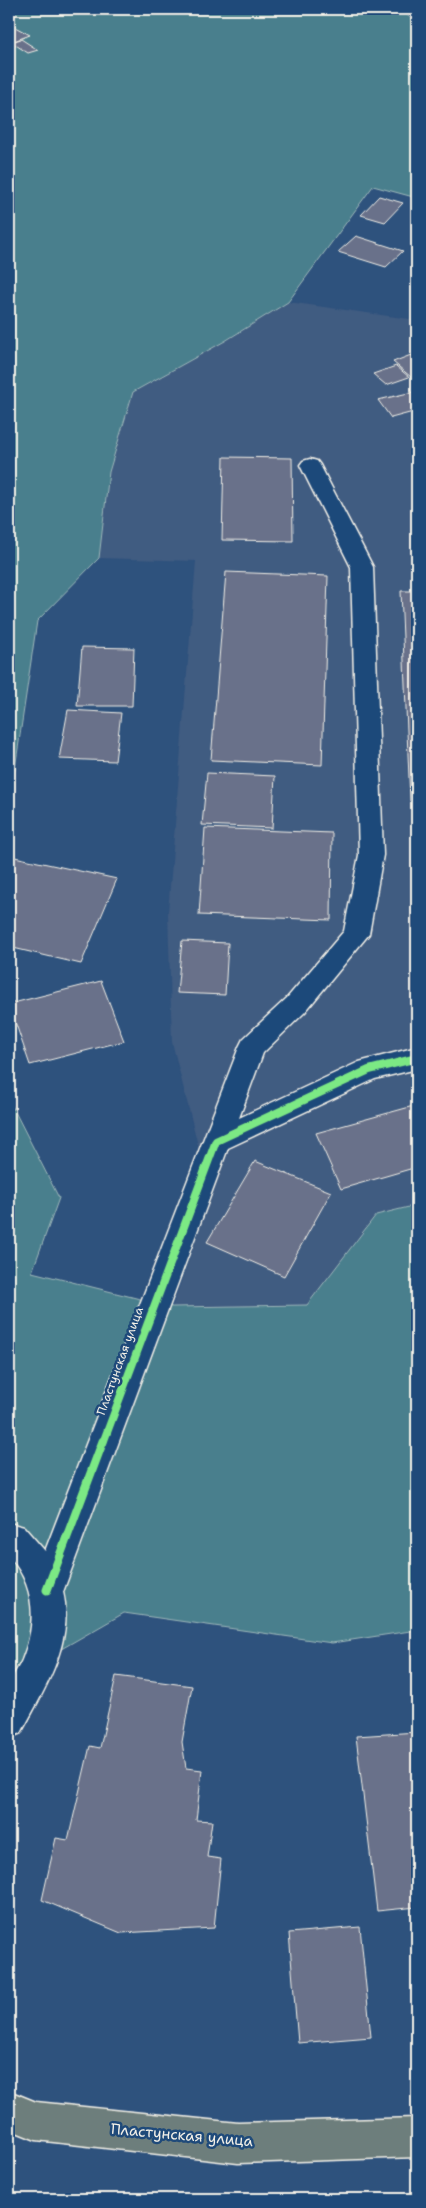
<svg xmlns="http://www.w3.org/2000/svg" width="426" height="2208" font-family="'Shantell Sans',sans-serif">
  <rect width="100%" height="100%" fill="#2e527d"/>
  <filter id="ink" filterUnits="userSpaceOnUse"><feTurbulence type="fractalNoise" baseFrequency=".02" numOctaves="2"/><feDisplacementMap in="SourceGraphic" scale="10" xChannelSelector="R" yChannelSelector="G"/><feConvolveMatrix kernelMatrix="1 2 1 2 8 2 1 2 1" color-interpolation-filters="sRGB"/></filter>
  <g filter="url(#ink)">
    <path fill="#405b81" d="M288 302 417 320V1205L376 1215 307 1305 172 1307 211 1197 172 1042 168 912 196 561 99 558 109 472 133 392 225 341Z"/>
    <path fill="#4a7f8d" stroke="#9fb8ba" d="M9 9H401L417 25V198L373 186 288 302 225 341 133 392 109 472 99 558 37 621 9 809Z
      M9 1100 59 1198 32 1272 172 1307 307 1305 376 1215 417 1205V1630L332 1643 124 1613 9 1679Z"/>
    <path fill="#69718a" stroke="#f4f1e8" d="M15 27 30 35 11 42 9 41V29Z
      M21 39 38 50 28 53 11 42Z
      M379 196 403 203 385 222 361 215Z
      M356 236 403 251 386 267 338 252Z
      M411 355 417 360V375L411 377 393 362Z
      M396 366 409 377 386 385 373 374Z
      M417 391V411L391 418 378 400Z
      M224 457 292 458 293 541 222 540Z
      M226 572 328 576 322 765 211 760Z
      M401 591H417V801H410Z
      M82 647 134 648 132 706H77Z
      M68 710 121 713 115 761 59 759Z
      M207 773 275 776 272 828 202 825Z
      M205 828 332 833 331 920 199 915Z
      M10 856 117 879 81 964 9 947Z
      M182 941 228 943 225 995 177 993Z
      M101 981 124 1041 30 1065 9 1004Z
      M417 1105V1167L341 1189 316 1133Z
      M255 1161 331 1192 284 1276 207 1242Z
      M116 1676 192 1686 182 1742 186 1768 202 1770 196 1820 212 1821 207 1857 221 1859 214 1928 121 1933 42 1900 56 1838 68 1840 90 1746 100 1748Z
      M417 1732V1907L377 1911 356 1736Z
      M360 1927 371 2037 298 2043 289 1933Z"/>
    <g fill="none" stroke-linecap="round" stroke-linejoin="round">
      <defs>
        <path id="minor" d="M310 459 317 461 320 465 373 567 383 855 369 934 305 1012 263 1053 239 1118 359 1062 417 1047V1069L375 1079 228 1148 63 1592C75 1641 44 1691 21 1733L9 1738C8 1723 6 1703 9 1688 10 1679 18 1669 22 1660 37 1624 36 1586 9 1556V1523L24 1527 45 1551 239 1047 243 1039 287 998 344 931 359 855 351 567 300 465 303 461Z"/>
        <path id="major" d="M9 2091 36 2102 238 2123 417 2118V2157L238 2163 36 2140 9 2129Z"/>
      </defs>
      <use href="#minor" stroke="#f4f1e8" stroke-width="3"/>
      <use href="#major" stroke="#f4f1e8" stroke-width="3"/>
      <path stroke="#f4f1e8" stroke-width="4" stroke-dasharray="6 5" stroke-linecap="butt" d="M398 2196V2199"/>
      <use href="#minor" fill="#1f4a7a" fill-rule="evenodd"/>
      <use href="#major" fill="#6d7e7c" fill-rule="evenodd"/>
      <defs>
        <path id="cycleway-far1" d="M103 1443 216 1141 369 1070 417 1058"/>
        <path id="cycleway" d="M47 1590 103 1441"/>
      </defs>
      <use href="#cycleway-far1" stroke="#1f4a7a" stroke-width="11"/>
      <use href="#cycleway" stroke="#1f4a7a" stroke-width="12"/>
      <use href="#cycleway-far1" stroke="#7ce984" stroke-width="8"/>
      <use href="#cycleway" stroke="#7ce984" stroke-width="9"/>
    </g>
  </g>
  <g text-anchor="middle" stroke-width="5" stroke-linejoin="round" paint-order="stroke">
    <g font-size="12" fill="#f4f1e8" stroke="#1f4a7a">
      <text transform="translate(120 1361) rotate(-70)" y="4">Пластунская улица</text>
    </g>
    <g font-size="15" fill="#f4f1e8" stroke="#1f4a7a">
      <text transform="translate(182 2135) rotate(5)" y="5">Пластунская улица</text>
    </g>
  </g>
  <rect width="426" height="2208" fill="none" stroke="#1f4a7a" stroke-width="30"/>
  <rect x="15" y="15" width="396" height="2178" fill="none" stroke="#f4f1e8" stroke-width="2" filter="url(#ink)"/>
</svg>
